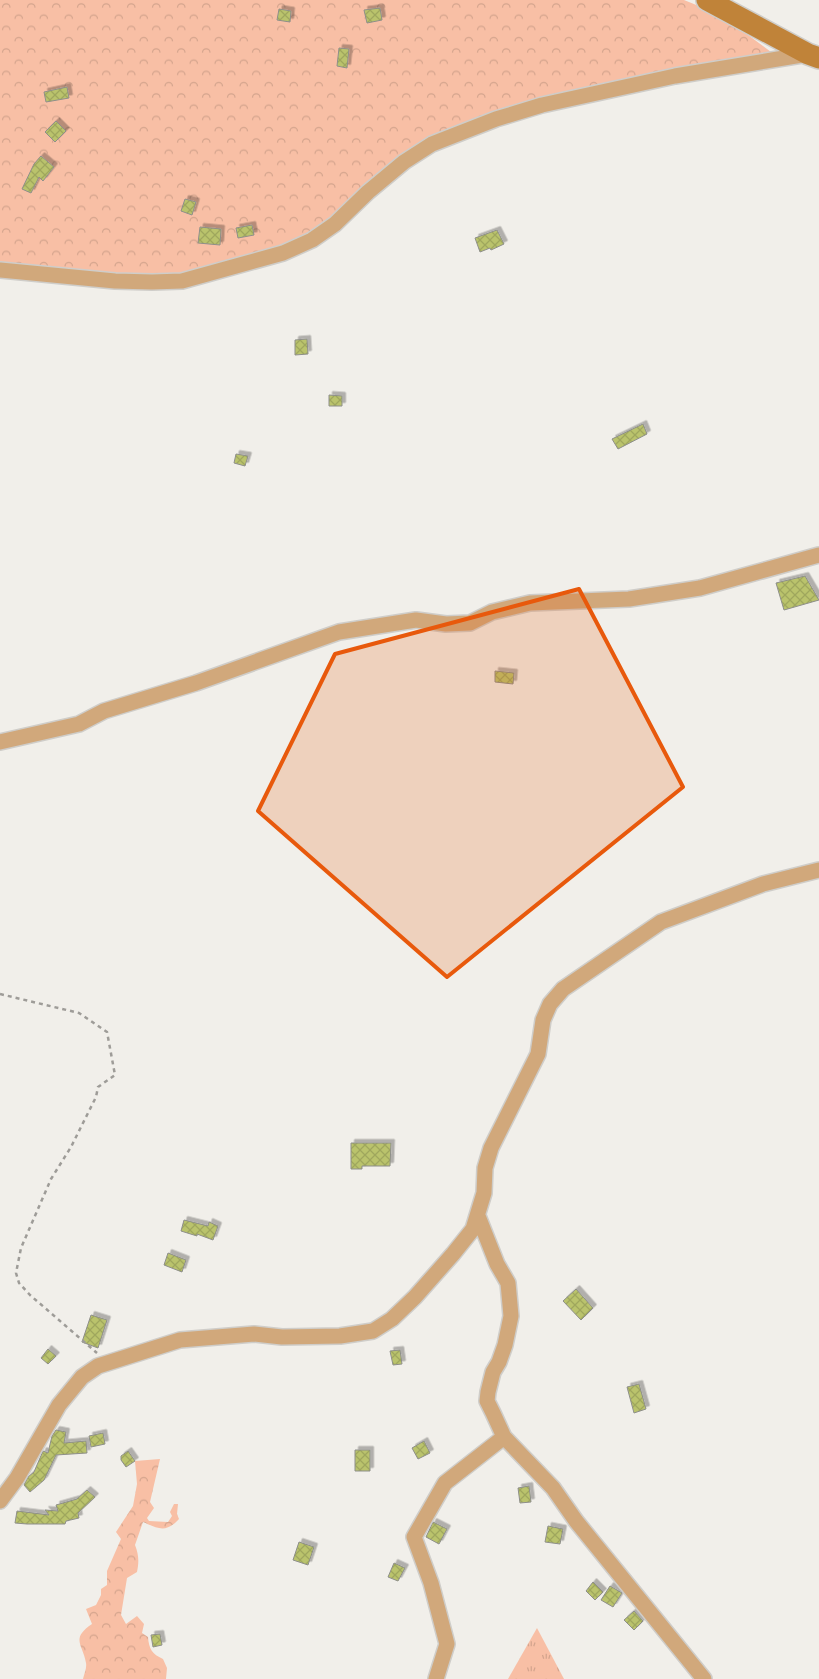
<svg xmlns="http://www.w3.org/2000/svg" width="819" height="1679" font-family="Lato,sans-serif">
  <defs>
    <pattern id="grass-tufts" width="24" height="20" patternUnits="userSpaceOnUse" patternTransform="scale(1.25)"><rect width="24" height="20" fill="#f8bfa5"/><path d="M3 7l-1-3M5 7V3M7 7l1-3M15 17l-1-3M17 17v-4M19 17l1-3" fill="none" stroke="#d4a48d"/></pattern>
    <pattern id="forest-crowns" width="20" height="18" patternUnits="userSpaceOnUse" patternTransform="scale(1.25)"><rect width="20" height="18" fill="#f8bfa5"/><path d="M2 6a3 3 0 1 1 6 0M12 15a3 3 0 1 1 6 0" fill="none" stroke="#d4a48d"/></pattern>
    <pattern id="building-cross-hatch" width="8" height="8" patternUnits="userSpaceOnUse" patternTransform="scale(1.25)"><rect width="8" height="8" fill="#bac36c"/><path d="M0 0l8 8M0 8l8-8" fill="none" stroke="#9fa75d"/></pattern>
    <filter id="shadow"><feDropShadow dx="3.5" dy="-3.5" stdDeviation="0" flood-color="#0004"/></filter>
  </defs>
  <rect width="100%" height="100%" fill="#f1efea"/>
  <path fill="url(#grass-tufts)" d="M537 1628 564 1679H508Z"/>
  <path fill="url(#forest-crowns)" d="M0 0H684L721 15 771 52 698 65 431 139 330 221 308 235 246 257 178 276 79 271 0 262Z
    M160 1459 150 1502 154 1508 147 1518 149 1521 168 1522 172 1516 170 1512 174 1504H178L177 1514 179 1519C166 1533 159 1529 143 1522L135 1545C139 1555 139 1562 137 1572L127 1578 121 1615 126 1624 137 1616 144 1624 142 1633 148 1637C149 1649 152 1654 163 1659L167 1668 166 1679H83C84 1674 87 1668 86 1663 83 1644 70 1639 92 1624L86 1609 96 1605 101 1595V1589L107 1585V1571L121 1539 116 1532 133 1506 137 1484 135 1461Z"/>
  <path fill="url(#building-cross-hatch)" stroke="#8e8f8a" filter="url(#shadow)" d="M380 8 382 20 367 23 364 10Z
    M279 9 291 11 290 22 277 20Z
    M339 48 349 49 347 68 337 66Z
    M67 87 69 98 46 102 44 92Z
    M56 121 66 131 55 142 45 132Z
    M41 156 54 167 43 181 39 177 31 193 22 189 34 164Z
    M185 199 196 202 192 215 181 211Z
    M252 225 254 235 238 238 236 228Z
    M200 227 221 229 220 245 198 243Z
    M497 230 504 244 491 250 490 248 480 252 475 238Z
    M307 339 308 354 295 355V340Z
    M329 395 342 396V406H329Z
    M643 424 647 434 618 449 612 439Z
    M236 454 248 456 245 466 234 463Z
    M805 576 819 600 784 610 776 583Z
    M495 671 514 673 513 684 495 682Z
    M351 1143H391L390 1166H362V1169H351Z
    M184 1220 208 1226 209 1222 218 1226 213 1240 197 1234V1236L181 1231Z
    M168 1253 186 1260 182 1272 164 1265Z
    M576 1289 593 1308 581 1320 563 1301Z
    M91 1315 107 1320 98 1348 82 1342Z
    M48 1349 56 1356 48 1364 41 1358Z
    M400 1350 402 1364 393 1365 390 1351Z
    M639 1384 646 1409 634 1413 627 1387Z
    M56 1430 66 1432 64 1443 86 1441 87 1453 56 1455 44 1480 30 1492 24 1485 28 1477 34 1472 43 1451 48 1453 52 1436Z
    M103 1433 105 1444 91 1447 89 1436Z
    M424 1441 430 1453 418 1459 412 1448Z
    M355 1450H370V1471H355Z
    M128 1451 135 1461 126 1467 121 1460V1456Z
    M529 1486 531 1502 520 1503 518 1488Z
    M87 1490 95 1497 78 1513 79 1518 66 1521 65 1524H27L15 1523 17 1511 49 1515 45 1510 58 1511 56 1505 77 1499Z
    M433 1522 447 1529 439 1544 426 1537Z
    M548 1526 563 1529 560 1544 545 1542Z
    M299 1542 314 1547 308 1565 293 1560Z
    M394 1563 405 1568 398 1581 388 1577Z
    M593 1582 603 1592 595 1600 586 1591Z
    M610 1586 622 1593 613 1607 601 1600Z
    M634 1611 643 1621 634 1630 624 1620Z
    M160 1634 162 1645 153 1647 151 1635Z"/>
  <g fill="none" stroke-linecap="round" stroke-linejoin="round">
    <defs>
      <path id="street" d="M0 270 115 281 152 282 182 281 283 253 312 240 335 224 368 192 404 162 432 144 496 119 542 105 675 76 808 54
        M0 742 79 724 104 711 196 683 339 632 416 620 446 624 470 623 492 612 530 603 629 599 700 588 819 555
        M478 1216 497 1264 508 1283 511 1316 505 1345 499 1362 493 1372 488 1392 487 1401 493 1413 504 1437 553 1488 576 1521 704 1679
        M0 1501 17 1478 59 1405 82 1377 98 1366 180 1340 254 1334 282 1337 340 1336 373 1331 392 1319 415 1297 453 1254 473 1229 484 1193 485 1168 491 1148 538 1054 543 1020 550 1004 563 989 661 922 763 884 819 870
        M436 1679 447 1644 431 1583 414 1537 445 1483 504 1437"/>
      <path id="secondary" d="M707 0 808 54 819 58"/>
    </defs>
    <use href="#street" stroke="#cfcdc9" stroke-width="18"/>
    <use href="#secondary" stroke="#cfcdc9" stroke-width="24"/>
    <path stroke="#9e9c98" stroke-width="2.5" stroke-dasharray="4 4" stroke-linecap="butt" d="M0 994 79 1013 107 1032 115 1075 98 1087 96 1097 71 1147 51 1179 21 1248 16 1273 19 1283 30 1295 97 1353"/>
    <use href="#street" stroke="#d1a87b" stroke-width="15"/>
    <use href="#secondary" stroke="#c08339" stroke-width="21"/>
  </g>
  <path fill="#e8590c" fill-opacity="0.2" stroke="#e8590c" stroke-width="4" stroke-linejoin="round" d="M579 589 683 787 447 977 258 811 335 654Z"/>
</svg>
